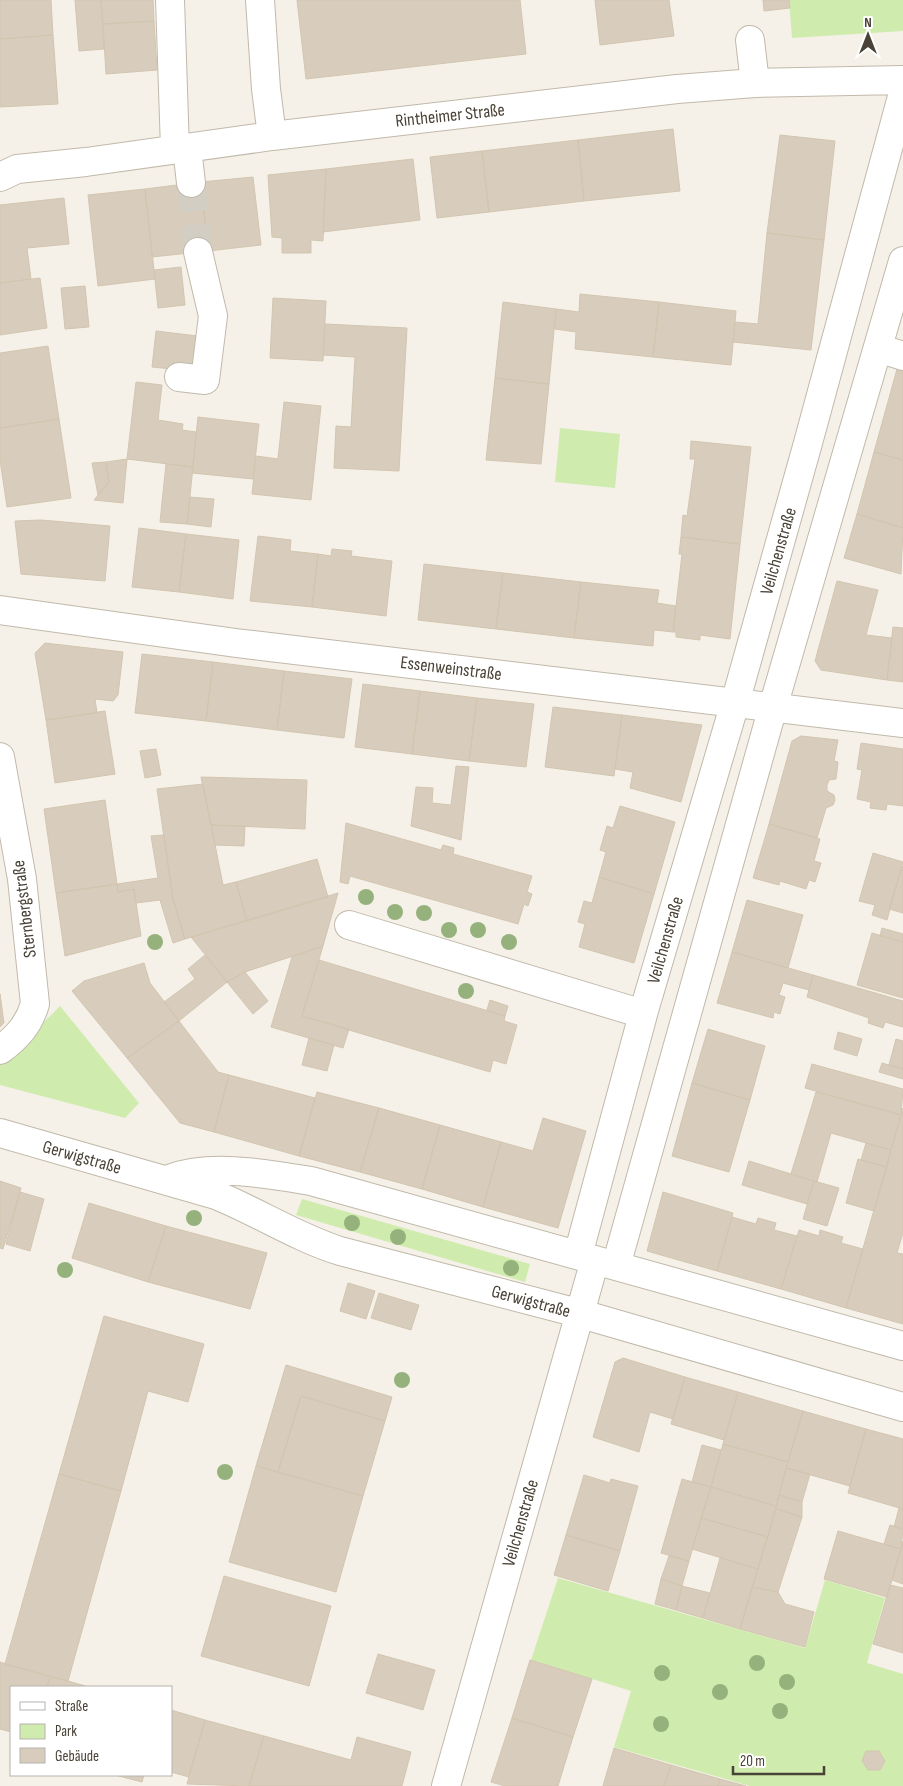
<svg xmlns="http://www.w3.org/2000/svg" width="903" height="1786" font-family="'Sofia Sans Condensed',sans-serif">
  <rect width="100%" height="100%" fill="#f5f1e8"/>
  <path fill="#cfecae" d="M789 0H903V31L792 38Z
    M560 428 620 434 615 488 555 482Z
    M60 1006 139 1103 125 1118 0 1085V1062L22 1044Z
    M302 1199 530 1264 525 1282 296 1215Z
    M558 1578 805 1648 825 1580 885 1598 867 1663 903 1674V1786H750L614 1747 631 1691 531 1660Z"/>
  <path fill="#d8cdbd" stroke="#d3c5af" d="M0 0H51L53 35 0 39Z
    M75 0H101L104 49 79 51Z
    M101 0H153L154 21 103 24Z
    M297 0H520L526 54 306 79Z
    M595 0H669L674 36 600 45Z
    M763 0H789L790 8 764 11Z
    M154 21 157 70 106 74 103 24Z
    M53 35 58 104 0 107V39Z
    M673 129 680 191 584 201 578 140Z
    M780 135 835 141 824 240 767 233Z
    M578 140 584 201 489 212 482 151Z
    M482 151 489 212 437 218 430 157Z
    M413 159 420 220 323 232 326 169Z
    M326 169 323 241 311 240V253H282V238L272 237 268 175Z
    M253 177 261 245 208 251 201 182Z
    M201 182 208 251 152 257 145 189Z
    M145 189 155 279 98 286 88 195Z
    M64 198 69 244 27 248 31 279 0 283V205Z
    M767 233 824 240 811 350 733 342 735 322 758 324Z
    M181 267 185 305 158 308 154 270Z
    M40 278 47 328 0 335V283Z
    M85 286 89 327 65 329 61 288Z
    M580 294 659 302 653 357 575 349 576 332 555 329 556 309 579 312Z
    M273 298 326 301 323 361 270 358Z
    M503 302 556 309 549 384 495 378Z
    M659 302 736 311 731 365 653 357Z
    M325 324 407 328 399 471 334 468 336 426 351 427 355 357 323 355Z
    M156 331 206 337 202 372 152 367Z
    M48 346 59 419 0 428V353Z
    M897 369 903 371V460L874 452Z
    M495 378 549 384 541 464 486 460Z
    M136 382 162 385 158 420 183 424 182 430 196 432 193 467 127 459Z
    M284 402 321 406 311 500 252 494 256 456 278 459Z
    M198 417 259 424 253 479 192 473Z
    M59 419 71 498 7 507 0 460V428Z
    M691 441 751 447 740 544 681 537 683 515 687 516 695 459H690Z
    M874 452 903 460V528L857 514Z
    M127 459 123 503 94 500 109 482 106 462Z
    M106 462 109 482 98 495 92 463Z
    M166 464 193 467 187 524 160 522Z
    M190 497 214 499 211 527 187 524Z
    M857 514 903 528 901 574 844 558Z
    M41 520 110 526 105 581 21 574 15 521Z
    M139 528 186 534 179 592 132 587Z
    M186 534 239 540 233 599 179 592Z
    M258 536 291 540 290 551 318 554 312 607 250 601Z
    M681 537 740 544 730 639 700 635V640L676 637V632H673L682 554H679Z
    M332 549 352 551 351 556 392 561 386 616 312 607 318 554 331 556Z
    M424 564 503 573 496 629 418 620Z
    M503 573 581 582 574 638 496 629Z
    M837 581 878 590 866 635 892 638 887 680 821 670 815 661Z
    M581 582 659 590 657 603 676 606 673 632 654 630 653 646 574 638Z
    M893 627 903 628V682L887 680Z
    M45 643 123 652 118 695 113 701 95 699 97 713 46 720 35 653Z
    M142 654 213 662 206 721 135 713Z
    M213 662 284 671 277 730 206 721Z
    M284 671 352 679 344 738 277 730Z
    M363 684 420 691 412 754 355 747Z
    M420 691 477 698 469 761 412 754Z
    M477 698 534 704 526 767 469 761Z
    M553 707 622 715 614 776 545 767Z
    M105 711 115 774 55 783 46 720Z
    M622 715 702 725 681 802 630 788 633 772 615 769Z
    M801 736 838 740 834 761 838 762 836 779 829 780 827 785V791L834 795 835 800 833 805 826 808 817 838 769 824 792 741Z
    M861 743 903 749V806L887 804 886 810 870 808 871 802 857 799 862 770 857 769Z
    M156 749 161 775 145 778 140 751Z
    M456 766 469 767 461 840 411 826 416 787 433 788 432 803 451 805Z
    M201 777 307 780 305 829 211 825Z
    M203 784 223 885 236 882 247 921 185 939 173 899 157 789Z
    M105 800 117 884 56 893 44 809Z
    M620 806 675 822 654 894 599 877 606 852 600 850 607 826 613 828Z
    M346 823 441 850 443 845 454 848 453 854 532 876 527 892 532 894 528 906 524 904 518 924 350 876 348 884 340 882Z
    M769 824 820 839 814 861 821 863 815 882 809 880 806 889 780 881 779 885 753 878Z
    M211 825 245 826 244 846 215 845Z
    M164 835 173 899 185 939 173 943 160 900 136 903 134 889 118 892 117 884 158 878 151 836Z
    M873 853 903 862 887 920 872 915 875 905 859 901Z
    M317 859 328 897 247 921 236 882Z
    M902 866 903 867V913L889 909Z
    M599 877 654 894 634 963 579 947 585 924 578 922 584 901 592 903Z
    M117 884 118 892 134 889 141 936 65 956 56 893Z
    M338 893 323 946 245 972 227 982 191 937Z
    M747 900 803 915 788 968 732 952Z
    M882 928 903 934V942L880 936Z
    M872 933 903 942V998L857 985Z
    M323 946 302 1016 349 1029 343 1048 271 1027 292 957Z
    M732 952 813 975 809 990 783 983 779 995 785 997 780 1014 774 1012 773 1018 717 1003Z
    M205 955 227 982 179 1021 164 1002 195 979 188 969Z
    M319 960 505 1016 504 1021 517 1025 506 1064 493 1060 490 1072 302 1016Z
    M144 963 150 983 179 1021 127 1058 72 991 84 981Z
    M245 972 268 1001 253 1014 227 982Z
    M813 975 903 1001V1027L885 1022 883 1028 868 1023 869 1018 807 997Z
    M0 994 4 1023 0 1027Z
    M490 1000 508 1006 505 1016 487 1010Z
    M179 1021 218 1072 229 1075 214 1132 180 1123 127 1058Z
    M708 1029 765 1046 750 1100 692 1083Z
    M838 1032 862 1039 857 1056 834 1049Z
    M309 1038 334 1045 327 1071 302 1065Z
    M896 1039 903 1041V1069L889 1065Z
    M882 1063 903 1069V1079L879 1072Z
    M812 1064 903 1089 901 1115 805 1088Z
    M229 1075 315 1098 299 1156 214 1132Z
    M692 1083 750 1100 729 1172 672 1156Z
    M317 1092 379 1108 360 1172 299 1156Z
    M816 1092 901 1115 891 1150 831 1133 817 1182 791 1174Z
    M379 1108 440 1125 422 1189 360 1172Z
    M903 1108V1233L897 1253 903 1254V1324L846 1308Z
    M543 1118 586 1131 558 1228 483 1207 501 1142 533 1151Z
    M440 1125 501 1142 483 1207 422 1189Z
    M866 1143 891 1150 887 1167 861 1160Z
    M858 1159 887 1167 874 1211 846 1203Z
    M749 1161 814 1181 807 1204 742 1185Z
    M0 1181 21 1188 3 1249 0 1248Z
    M814 1181 839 1188 827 1226 803 1219Z
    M20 1192 44 1199 30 1251 6 1244Z
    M663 1192 733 1213 717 1271 647 1251Z
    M89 1203 166 1226 148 1282 72 1258Z
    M732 1217 756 1224 758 1218 776 1223 774 1230 797 1236 781 1289 717 1271Z
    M166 1226 267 1253 250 1309 148 1282Z
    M799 1230 819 1236 820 1230 843 1237 841 1243 863 1249 846 1308 781 1289Z
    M348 1283 375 1291 366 1319 340 1311Z
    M379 1293 419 1305 411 1330 371 1318Z
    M104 1316 204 1344 188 1402 148 1391 121 1491 59 1474Z
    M623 1358 685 1377 673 1419 650 1412 639 1452 593 1437 615 1362Z
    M286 1365 392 1397 385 1421 301 1396 278 1472 256 1466Z
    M685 1377 738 1392 724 1440 671 1424Z
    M738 1392 803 1411 788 1462 723 1444Z
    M301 1396 385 1421 363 1496 278 1472Z
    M803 1411 866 1429 850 1486 786 1468Z
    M866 1429 903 1439V1509L848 1493Z
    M723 1444 788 1462 776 1506 711 1487Z
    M702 1445 721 1450 711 1487 692 1482Z
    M256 1466 363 1496 336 1592 229 1562Z
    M786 1468 810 1474 802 1502 779 1495Z
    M59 1474 121 1491 68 1681 5 1664Z
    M584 1475 610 1483 611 1479 638 1486 620 1551 566 1535Z
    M682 1479 711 1487 689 1561 661 1553Z
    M711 1487 776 1506 768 1537 701 1518Z
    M779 1495 802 1502V1517L776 1509Z
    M899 1508 903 1509V1529L894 1527Z
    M776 1509 802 1517 778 1592 752 1587Z
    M701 1518 768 1537 758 1569 692 1549Z
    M890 1525 903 1529 901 1549 884 1544Z
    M838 1531 901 1549 887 1597 824 1579Z
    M566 1535 620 1551 608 1591 554 1575Z
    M903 1541V1584L892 1580Z
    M669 1556 689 1561 682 1586 661 1579Z
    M720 1558 758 1569 740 1629 703 1618Z
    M224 1576 331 1606 309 1686 201 1656Z
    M661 1579 682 1586 676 1610 655 1604Z
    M890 1585 903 1588V1653L873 1644Z
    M682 1586 710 1593 703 1618 676 1610Z
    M752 1587 778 1592 785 1604 814 1612 805 1647 740 1629Z
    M378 1654 435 1670 423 1710 366 1693Z
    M530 1660 592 1679 573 1737 512 1718Z
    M0 1662 50 1677 47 1687H11V1732L0 1729Z
    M50 1677 68 1681 89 1687H47Z
    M171 1710 205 1720 189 1777 171 1772Z
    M512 1718 573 1737 558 1786H505L491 1782Z
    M205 1720 264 1736 249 1786 187 1784Z
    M264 1736 351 1760 357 1737 411 1752 402 1786H249Z
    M614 1748 671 1765 664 1786H603Z
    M866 1751H879L885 1761 880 1770H868L862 1761Z
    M671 1765 720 1779 718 1786H664Z
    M115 1775H144L142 1782Z
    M720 1779 746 1786H718Z"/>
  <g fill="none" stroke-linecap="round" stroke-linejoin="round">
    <path stroke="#d3cec4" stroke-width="28" stroke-dasharray="28 14" stroke-linecap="butt" d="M191 183 198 252"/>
    <defs>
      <path id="minor" d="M170 0 175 149
        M260 0 266 89 272 136
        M750 40 755 83
        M187 148 191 183
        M0 177 17 169 86 162 272 136 677 89 755 83 903 80
        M878 348 903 356
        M179 377 205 380 213 316 198 252
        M0 610 236 643 903 723
        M0 757 22 879 35 1004C29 1024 18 1037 0 1050
        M349 925 643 1014
        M0 1133 216 1195C258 1212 296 1237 340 1251L578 1313 903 1407
        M169 1179C210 1163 268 1174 311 1181L903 1346
        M578 1255 645 1007 735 703 808 443 903 93
        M616 1266 773 707 903 261
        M446 1786 595 1260"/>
    </defs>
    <use href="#minor" stroke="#c1b9aa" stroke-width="30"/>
    <use href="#minor" stroke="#fff" stroke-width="28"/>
  </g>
  <g fill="#95b27d">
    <circle cx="366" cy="897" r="8"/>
    <circle cx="395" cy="912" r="8"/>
    <circle cx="424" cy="913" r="8"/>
    <circle cx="449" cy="930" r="8"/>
    <circle cx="478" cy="930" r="8"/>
    <circle cx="155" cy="942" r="8"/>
    <circle cx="509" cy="942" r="8"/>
    <circle cx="466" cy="991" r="8"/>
    <circle cx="194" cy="1218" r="8"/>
    <circle cx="352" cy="1223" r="8"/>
    <circle cx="398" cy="1237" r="8"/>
    <circle cx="511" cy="1268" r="8"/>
    <circle cx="65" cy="1270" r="8"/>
    <circle cx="402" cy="1380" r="8"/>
    <circle cx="225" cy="1472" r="8"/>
    <circle cx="757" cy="1663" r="8"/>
    <circle cx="662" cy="1673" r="8"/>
    <circle cx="787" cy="1682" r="8"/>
    <circle cx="720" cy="1692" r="8"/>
    <circle cx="780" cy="1711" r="8"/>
    <circle cx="661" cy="1724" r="8"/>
  </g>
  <g text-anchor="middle" stroke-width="4" stroke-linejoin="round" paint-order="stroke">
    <g font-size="18" fill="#494236" stroke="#fff">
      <text transform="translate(450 115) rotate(-6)" y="6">Rintheimer Straße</text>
      <text transform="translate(778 551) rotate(-74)" y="6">Veilchenstraße</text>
      <text transform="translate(451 668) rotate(7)" y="6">Essenweinstraße</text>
      <text transform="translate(24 909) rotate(-97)" y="6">Sternbergstraße</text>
      <text transform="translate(665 940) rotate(-74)" y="6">Veilchenstraße</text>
      <text transform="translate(82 1157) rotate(16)" y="6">Gerwigstraße</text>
      <text transform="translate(531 1301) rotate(15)" y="6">Gerwigstraße</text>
      <text transform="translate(520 1523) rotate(-74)" y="6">Veilchenstraße</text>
    </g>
  </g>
  <rect x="10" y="1686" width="162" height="90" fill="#ffffff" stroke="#b6b3af"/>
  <rect x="20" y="1702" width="25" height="8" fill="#ffffff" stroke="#b6b3af"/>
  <text x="55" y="1711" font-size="15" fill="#494236">Straße</text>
  <rect x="20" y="1724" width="25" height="15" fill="#cfecae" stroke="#b6b3af"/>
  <text x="55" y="1736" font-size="15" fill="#494236">Park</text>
  <rect x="20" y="1748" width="25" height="15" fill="#d8cdbd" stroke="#b6b3af"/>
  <text x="55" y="1761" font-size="15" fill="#494236">Gebäude</text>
  <g transform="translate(868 35)" stroke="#ffffff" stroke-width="4" paint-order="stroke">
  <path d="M0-4L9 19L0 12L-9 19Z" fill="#494236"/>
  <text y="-8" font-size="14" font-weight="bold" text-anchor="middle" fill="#494236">N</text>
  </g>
  <path d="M733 1766v8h91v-8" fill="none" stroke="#494236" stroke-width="2.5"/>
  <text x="740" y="1766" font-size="15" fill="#494236" stroke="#ffffff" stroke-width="4" paint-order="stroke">20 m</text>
</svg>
